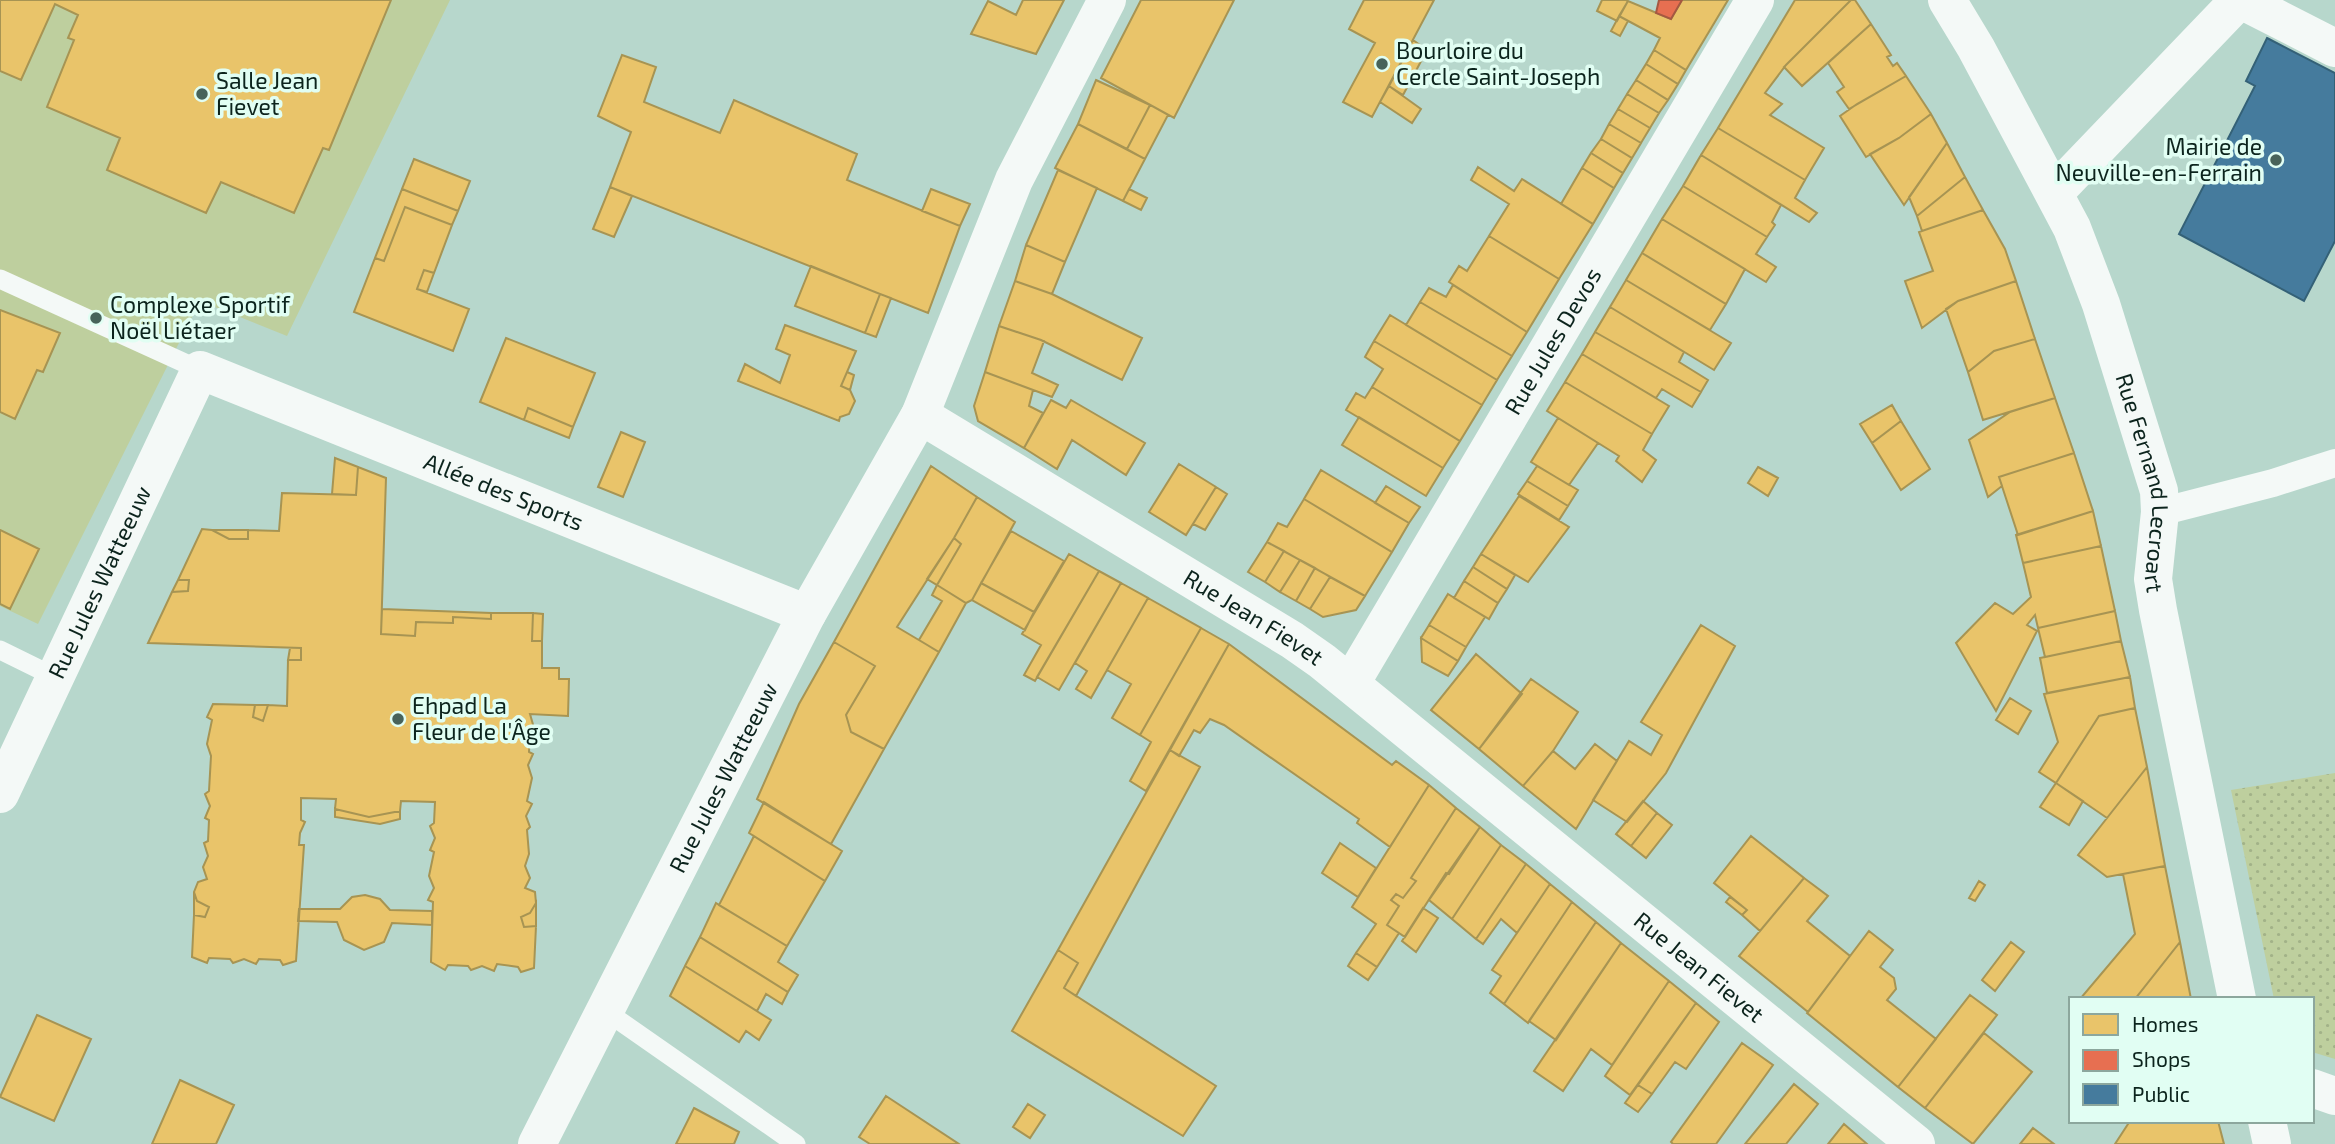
<svg xmlns="http://www.w3.org/2000/svg" width="2335" height="1144" font-family="'Exo 2',sans-serif">
  <defs>
    <pattern id="grass-dots" width="8" height="8" patternUnits="userSpaceOnUse" patternTransform="scale(1.75)"><rect width="8" height="8" fill="#becf9e"/><path d="M2 2h.1M6 6h.1" fill="none" stroke="#a2b288" stroke-width="1.8" stroke-linecap="round"/></pattern>
  </defs>
  <rect width="100%" height="100%" fill="#b7d7cc"/>
  <path fill="url(#grass-dots)" d="M2335 773V1059L2312 1052V999H2274L2231 790Z"/>
  <path fill="#becf9e" d="M0 0H450L287 336 200 301 38 624 0 606Z"/>
  <path fill="#e9c46a" stroke="#a79453" stroke-width="2" d="M0 0H391L329 150 323 148 294 213 221 182 206 213 107 170 120 138 47 107 74 40 68 38 78 15 55 4 21 80 0 71Z
    M1023 0H1064L1036 54 971 34 988 1 1016 15Z
    M1141 0H1234L1174 118 1101 78Z
    M1364 0H1434L1372 117 1343 102 1375 43 1349 29Z
    M1602 0H1626L1628 1 1617 21 1597 11Z
    M1682 0H1728L1686 70 1654 50 1660 38 1619 16 1628 1 1671 19Z
    M1795 0H1851L1786 65 1765 93 1782 104 1770 115 1824 148 1805 180 1718 128Z
    M1851 0H1855L1871 24 1802 86 1784 67Z
    M1619 16 1628 21 1620 36 1611 31Z
    M1871 24 1891 55 1887 57 1893 66 1897 63 1906 76 1849 109 1837 92 1844 87 1828 63Z
    M1413 40 1427 50 1403 95 1389 86Z
    M1654 50 1686 70 1678 84 1646 64Z
    M622 55 656 67 644 102 720 133 734 100 857 154 847 180 960 226 928 313 610 187 631 132 598 116Z
    M1646 64 1678 84 1668 100 1636 80Z
    M1906 76 1931 114 1899 138 1866 157 1840 116 1857 104Z
    M1096 80 1150 105 1127 149 1078 124Z
    M1636 80 1668 100 1659 113 1627 94Z
    M1389 86 1421 109 1412 123 1380 102Z
    M1627 94 1659 113 1650 128 1618 109Z
    M1150 105 1168 115 1145 159 1127 149Z
    M1618 109 1650 128 1641 143 1609 124Z
    M1931 114 1947 143 1904 205 1870 154 1899 138Z
    M1078 124 1145 159 1123 201 1055 168Z
    M1609 124 1641 143 1632 158 1601 139Z
    M1718 128 1805 180 1795 198 1817 213 1809 222 1701 155Z
    M1601 139 1632 158 1623 173 1591 153Z
    M1947 143 1965 177 1917 216 1909 197Z
    M1591 153 1623 173 1614 188 1582 168Z
    M1701 155 1781 205 1772 222 1775 225 1767 237 1683 186Z
    M414 159 470 181 458 211 402 189Z
    M1478 167 1514 191 1522 179 1593 224 1559 279 1489 236 1509 204 1471 180Z
    M1582 168 1614 188 1593 224 1561 204Z
    M1058 170 1097 188 1065 262 1026 245Z
    M1965 177 1983 210 1922 231 1917 216Z
    M1683 186 1767 237 1756 254 1776 267 1766 282 1662 219Z
    M610 187 632 196 614 237 593 229Z
    M402 189 458 211 452 225 405 207 384 261 375 258Z
    M931 189 970 204 960 226 922 211Z
    M1129 189 1147 198 1141 210 1123 201Z
    M405 207 452 225 434 273 424 270 417 289 469 309 453 351 354 312 375 258 384 261Z
    M1983 210 2005 249 2016 281 1958 301 1922 328 1905 281 1933 271 1919 232Z
    M1662 219 1745 269 1726 304 1642 253Z
    M1489 236 1559 279 1527 332 1449 282 1459 266 1467 271Z
    M1026 245 1065 262 1052 294 1015 281Z
    M1642 253 1726 304 1710 330 1626 280Z
    M811 266 880 294 865 333 795 306Z
    M424 270 434 273 427 292 417 289Z
    M1626 280 1731 343 1714 370 1610 307Z
    M1015 281 1052 294 1142 338 1122 380 1041 340 999 326Z
    M2016 281 2035 339 1994 351 1968 372 1946 309 1958 301Z
    M1453 285 1527 332 1512 356 1420 302 1429 288 1446 297Z
    M880 294 891 298 876 337 865 333Z
    M1420 302 1512 356 1497 380 1406 325Z
    M1610 307 1684 352 1679 362 1708 380 1701 392 1595 332Z
    M0 310 60 333 43 372 37 370 15 419 0 412Z
    M1390 315 1497 380 1482 405 1374 341Z
    M785 325 856 351 841 386 850 390 855 401 849 414 840 417 839 421 738 381 745 364 780 383 790 355 776 349Z
    M999 326 1044 341 1032 373 1058 385 1052 397 985 372Z
    M1595 332 1701 392 1692 407 1662 389 1656 398 1582 354Z
    M506 338 595 373 573 427 528 408 524 420 480 402Z
    M2035 339 2055 398 1983 420 1968 372 1994 351Z
    M1374 341 1482 405 1460 441 1372 387 1383 369 1365 357Z
    M1582 354 1669 406 1652 434 1565 382Z
    M847 372 854 375 850 390 841 386Z
    M985 372 1033 390 1029 406 1043 413 1024 448 978 421 974 406Z
    M1565 382 1652 434 1643 450 1656 460 1642 482 1616 461 1619 456 1547 411Z
    M1372 387 1460 441 1443 468 1346 410 1356 393 1365 398Z
    M2055 398 2074 453 1999 477 2002 486 1988 497 1969 440 2010 412Z
    M1051 400 1066 408 1071 400 1145 443 1126 475 1072 440 1057 469 1024 448Z
    M1892 405 1901 421 1872 443 1860 424Z
    M528 408 573 427 569 438 524 420Z
    M1359 417 1443 468 1426 496 1342 445Z
    M1558 418 1598 443 1569 485 1531 462Z
    M1901 421 1930 469 1901 490 1872 443Z
    M621 432 645 442 623 497 598 487Z
    M2074 453 2093 511 2018 535 1999 477Z
    M335 458 358 467 356 495 332 494Z
    M1179 464 1216 487 1186 535 1149 512Z
    M931 466 977 497 954 538 897 627 939 652 884 749 851 732 846 715 875 666 834 642Z
    M1537 466 1578 490 1568 506 1527 481Z
    M358 467 386 478 381 634 415 636 416 622 453 623V617L491 619V613H533L532 641H542V668H559V679H569L568 716 530 714 534 728 530 730 529 752 533 754 528 765 532 778 527 801 532 804 526 816 530 827 527 830 529 854 525 866 530 878 525 888 535 892 536 903 530 913 521 917 524 927 536 926 534 968 521 972 518 967 497 964 494 971 482 966 471 970 468 966 448 965 445 970 431 962 433 902 428 900 434 888 429 876 434 852 430 850 435 838 430 826 434 823 435 802 401 801 400 811 369 817 335 809 336 799 301 798V820L305 822 300 833 299 845H304L296 961 283 965 280 960 259 959 256 964 244 959 233 963 230 959 209 958 207 963 192 957 194 915 205 917 209 907 197 901 194 892 198 882 207 879 203 867 208 856 204 843 208 841 209 820 205 818 210 806 205 794 209 791 211 756 207 744 212 720 207 717 213 704 255 705 253 717 263 721 268 705 287 706 288 660H301V648L148 643 172 592 188 591 189 580H178L202 529 212 530 229 539H248V530L279 531 282 493 356 495Z
    M1758 467 1778 478 1768 496 1748 483Z
    M1321 470 1409 523 1392 552 1304 499Z
    M1527 481 1568 506 1559 520 1518 494Z
    M1386 486 1420 507 1409 523 1375 503Z
    M1216 487 1227 494 1205 530 1193 524Z
    M1519 496 1569 527 1528 582 1481 554Z
    M977 497 1015 522 972 600 966 603 937 585 961 544 954 538Z
    M1304 499 1392 552 1365 596 1267 542 1278 523 1287 527Z
    M2093 511 2101 546 2023 563 2016 535Z
    M0 530 39 549 10 609 0 604Z
    M212 530H248V539H229Z
    M1011 531 1064 561 1034 612 981 583Z
    M954 538 961 544 937 585 927 579Z
    M1267 542 1284 551 1265 582 1248 572Z
    M2101 546 2115 611 2038 628 2035 615 2027 625 2037 631 1996 711 1956 643 1995 603 2013 614 2031 597 2023 563Z
    M1284 551 1300 560 1280 592 1265 582Z
    M1069 554 1099 571 1035 681 1024 675 1041 645 1022 634Z
    M1481 554 1515 575 1507 589 1473 567Z
    M1300 560 1315 568 1296 601 1280 592Z
    M1473 567 1507 589 1498 603 1464 581Z
    M1315 568 1330 577 1310 609 1296 601Z
    M1099 571 1121 583 1059 690 1037 677Z
    M1330 577 1365 596 1356 610 1323 617 1310 609Z
    M178 580H189L188 591 172 592Z
    M1464 581 1498 603 1489 619 1454 598Z
    M981 583 1034 612 1025 630 972 600Z
    M1121 583 1148 598 1091 698 1076 689 1087 671 1075 663Z
    M937 585 966 603 939 652 919 640 942 601 932 595Z
    M1448 594 1485 617 1466 647 1429 625Z
    M1148 598 1201 628 1140 735 1112 718 1131 684 1107 670Z
    M382 609 491 613V619L453 617V623L416 622 415 636 381 634Z
    M2115 611 2121 641 2045 657 2038 628Z
    M533 613 543 614 542 641H532Z
    M1429 625 1466 647 1458 661 1421 638Z
    M1701 625 1735 646 1666 773 1627 822 1593 800 1629 741 1651 755 1662 735 1641 722Z
    M1201 628 1229 644 1146 791 1130 781 1151 742 1140 735Z
    M1421 638 1458 661 1448 676 1422 662Z
    M2121 641 2130 677 2047 693 2040 658Z
    M834 642 875 666 846 715 851 732 884 749 831 844 757 799 799 704Z
    M1229 644 1392 765 1396 761 1429 785 1390 847 1357 823 1359 819 1224 725 1210 719 1200 733 1194 730 1179 756 1170 750Z
    M290 648H301V660H288Z
    M1476 654 1522 694 1479 749 1431 710Z
    M2130 677 2135 708 2099 716 2056 783 2039 772 2058 742 2044 694Z
    M1531 679 1578 712 1553 751 1523 786 1479 749Z
    M2010 698 2031 711 2018 734 1996 720Z
    M255 705H268L263 721 253 717Z
    M2135 708 2147 767 2107 818 2056 783 2099 716Z
    M1595 744 1617 761 1576 829 1523 786 1553 751 1575 769Z
    M1170 750 1200 767 1076 996 1064 988 1078 963 1058 950Z
    M2147 767 2165 866 2107 877 2078 855Z
    M2056 783 2083 801 2069 825 2040 807Z
    M1429 785 1456 808 1411 878 1416 881 1403 898 1396 894 1391 900 1399 906 1387 925 1399 933 1377 967 1356 953 1376 924 1352 907Z
    M1643 801 1657 813 1631 846 1616 834Z
    M764 802 842 851 825 881 749 833Z
    M1456 808 1480 827 1449 874 1446 873 1405 937 1387 925 1399 906 1391 900 1396 894 1403 898 1416 881 1411 878Z
    M335 809 369 817 400 811V819L380 824 335 817Z
    M1657 813 1672 825 1646 858 1631 846Z
    M1480 827 1501 845 1452 919 1429 900Z
    M754 836 825 881 787 946 719 905Z
    M1751 836 1804 878 1760 931 1742 915 1747 910 1714 883Z
    M1340 843 1376 868 1358 897 1322 873Z
    M1501 845 1526 864 1476 939 1452 919Z
    M1526 864 1550 884 1517 933 1501 919 1483 944 1476 939Z
    M2165 866 2180 942 2135 999H2080L2135 934 2123 874Z
    M1804 878 1828 896 1807 921 1850 956 1808 1012 1739 956Z
    M1979 881 1985 885 1975 901 1969 898Z
    M1550 884 1572 902 1504 1004 1490 993 1501 976 1492 970Z
    M194 892 197 901 209 907 205 917 194 915Z
    M365 895 380 899 390 910 432 911V925L392 923 384 942 364 950 344 940 337 922 298 921 299 909H340L352 897Z
    M1730 897 1747 910 1742 915 1726 902Z
    M1572 902 1596 922 1528 1023 1504 1004Z
    M536 903V926L524 927 521 917 530 913Z
    M716 903 787 946 778 962 798 975 788 992 700 937Z
    M1423 908 1438 918 1416 952 1402 941Z
    M1596 922 1621 943 1556 1040 1529 1021Z
    M1869 931 1893 950 1880 967 1894 978 1896 989 1887 1000 1936 1039 1898 1087 1807 1013Z
    M700 937 788 992 782 1004 766 994 757 1011 685 966Z
    M2011 942 2024 952 1995 991 1982 980Z
    M2180 942 2191 999H2135Z
    M1621 943 1669 981 1612 1065 1591 1049 1563 1091 1534 1071Z
    M1058 950 1078 963 1064 988 1216 1086 1183 1136 1012 1031Z
    M1356 953 1377 967 1368 980 1348 966Z
    M685 966 771 1020 759 1040 746 1031 739 1042 670 996Z
    M1669 981 1696 1003 1630 1095 1605 1076Z
    M1970 995 1997 1015 1925 1108 1898 1087Z
    M1696 1003 1719 1022 1686 1069 1675 1062 1652 1094 1638 1085Z
    M37 1015 91 1039 54 1121 0 1097Z
    M1984 1033 2032 1072 1973 1144 1925 1108Z
    M1742 1043 1773 1065 1716 1144H1673L1671 1142Z
    M180 1080 234 1105 216 1144H152Z
    M1794 1084 1818 1104 1786 1144H1745Z
    M1638 1085 1652 1094 1638 1112 1625 1103Z
    M886 1096 959 1144H870L859 1137Z
    M1028 1104 1045 1115 1030 1138 1013 1127Z
    M694 1108 739 1132 734 1144H676Z
    M2130 1121H2218L2224 1144H2115Z
    M1844 1124 1867 1144H1828Z
    M2033 1128 2054 1144H2020Z"/>
  <path fill="#e76f51" stroke="#a55841" stroke-width="2" d="M1659 0H1682L1671 19 1656 13Z"/>
  <path fill="#457b9d" stroke="#346177" stroke-width="2" d="M2267 38 2335 73V241L2304 301 2179 234 2255 86 2246 81Z"/>
  <g fill="none" stroke-linecap="round" stroke-linejoin="round">
    <path stroke="#f4f9f7" stroke-width="19" d="M0 279 200 370
      M0 650 55 677
      M604 1010 796 1144"/>
    <path stroke="#f4f9f7" stroke-width="28" d="M2160 512 2273 483 2335 463"/>
    <g stroke="#f4f9f7" stroke-width="38">
      <path id="s1" d="M1947 0 1976 48 2072 228 2101 304 2159 491 2160 512 2153 579 2158 610 2237 999"/>
      <path d="M2241 0 2335 48"/>
      <path d="M2054 193 2239 0"/>
      <path id="s2" d="M920 415 1292 640 1322 661 1916 1144"/>
      <path id="s3" d="M1351 683 1755 0"/>
      <path id="s4" d="M0 794 200 370 807 614"/>
      <path d="M2312 1088 2335 1096"/>
      <path d="M2267 1121 2272 1144"/>
      <path id="s5" d="M537 1144 807 614 920 415 1014 180 1107 0"/>
    </g>
  </g>
  <g fill="#48635a" stroke="#e1fef3" stroke-width="2.5">
    <circle cx="1382" cy="64" r="7"/>
    <circle cx="202" cy="94" r="7"/>
    <circle cx="2276" cy="160" r="7"/>
    <circle cx="96" cy="318" r="7"/>
    <circle cx="398" cy="719" r="7"/>
  </g>
  <g text-anchor="middle" stroke-width="7" stroke-linejoin="round" paint-order="stroke">
    <g font-size="23" fill="#0c241d" stroke="#e1fef3" text-anchor="start">
      <text x="1396" y="59">Bourloire du<tspan x="1396" dy="26">Cercle Saint-Joseph</tspan></text>
      <text x="216" y="89">Salle Jean<tspan x="216" dy="26">Fievet</tspan></text>
      <text x="2262" y="155" text-anchor="end">Mairie de<tspan x="2262" dy="26">Neuville-en-Ferrain</tspan></text>
      <text x="110" y="313">Complexe Sportif<tspan x="110" dy="26">Noël Liétaer</tspan></text>
      <text x="412" y="714">Ehpad La<tspan x="412" dy="26">Fleur de l'Âge</tspan></text>
    </g>
    <g font-size="23" fill="#0c241d" stroke="#e1fef3">
      <text dy="8" stroke="none"><textPath href="#s3" startOffset="397">Rue Jules Devos</textPath></text>
      <text dy="8" stroke="none"><textPath href="#s1" startOffset="527">Rue Fernand Lecroart</textPath></text>
      <text dy="8" stroke="none"><textPath href="#s4" startOffset="796">Allée des Sports</textPath></text>
      <text dy="8" stroke="none"><textPath href="#s4" startOffset="234">Rue Jules Watteeuw</textPath></text>
      <text dy="8" stroke="none"><textPath href="#s2" startOffset="390">Rue Jean Fievet</textPath></text>
      <text dy="8" stroke="none"><textPath href="#s5" startOffset="411">Rue Jules Watteeuw</textPath></text>
      <text dy="8" stroke="none"><textPath href="#s2" startOffset="957">Rue Jean Fievet</textPath></text>
    </g>
  </g>
  <rect x="2069" y="997" width="245" height="126" fill="#e1fef3" stroke="#8ca79d" stroke-width="2"/>
  <rect x="2083" y="1014" width="35" height="21" fill="#e9c46a" stroke="#8ca79d" stroke-width="2"/>
  <text x="2132" y="1032" font-size="21" fill="#0c241d">Homes</text>
  <rect x="2083" y="1050" width="35" height="21" fill="#e76f51" stroke="#8ca79d" stroke-width="2"/>
  <text x="2132" y="1067" font-size="21" fill="#0c241d">Shops</text>
  <rect x="2083" y="1084" width="35" height="21" fill="#457b9d" stroke="#8ca79d" stroke-width="2"/>
  <text x="2132" y="1102" font-size="21" fill="#0c241d">Public</text>
</svg>
